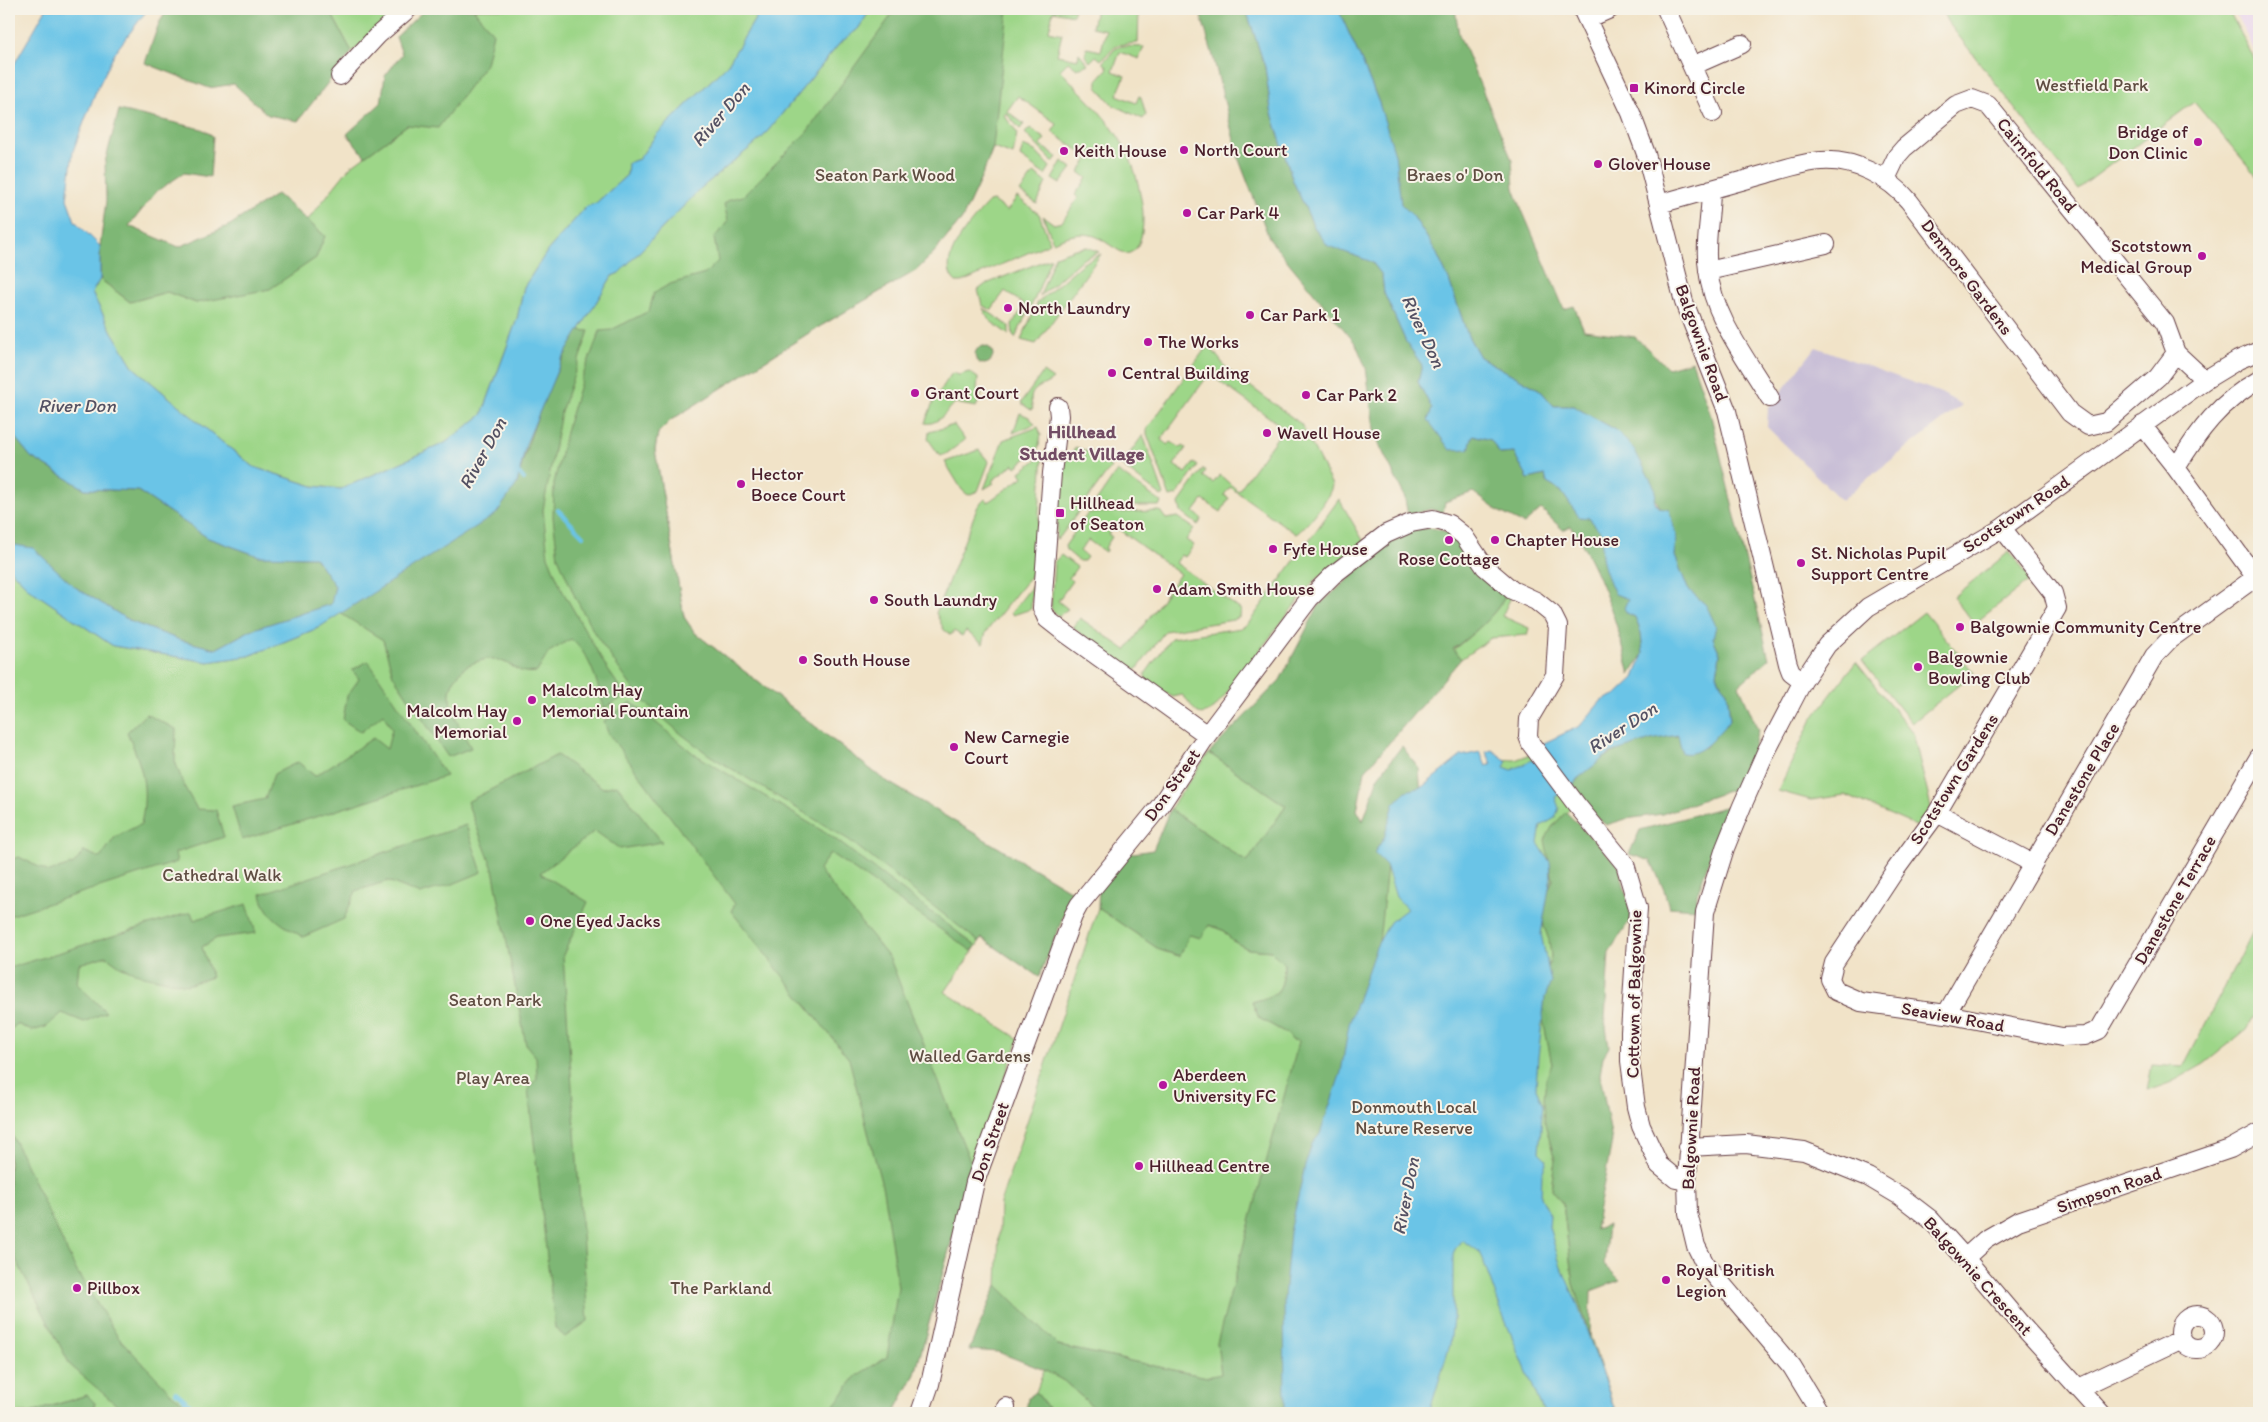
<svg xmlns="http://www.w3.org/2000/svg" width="2268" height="1422" font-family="Itim,sans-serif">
  <rect width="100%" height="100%" fill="#f7f3e8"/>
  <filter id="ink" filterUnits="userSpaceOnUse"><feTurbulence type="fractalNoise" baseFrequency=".02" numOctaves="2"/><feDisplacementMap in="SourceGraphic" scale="10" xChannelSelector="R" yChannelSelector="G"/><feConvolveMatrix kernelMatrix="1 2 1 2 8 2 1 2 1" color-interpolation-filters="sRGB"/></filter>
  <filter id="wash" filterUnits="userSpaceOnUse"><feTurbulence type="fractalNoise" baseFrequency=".0096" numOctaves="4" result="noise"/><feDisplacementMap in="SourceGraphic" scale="20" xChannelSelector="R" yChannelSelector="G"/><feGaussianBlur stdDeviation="1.12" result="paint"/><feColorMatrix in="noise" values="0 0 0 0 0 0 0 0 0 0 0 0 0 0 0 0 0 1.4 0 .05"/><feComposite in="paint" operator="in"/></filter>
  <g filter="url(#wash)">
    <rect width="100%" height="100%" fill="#f1e3c8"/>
    <path fill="#e8d2ee" d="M2233 9H2259V59Z"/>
    <path fill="#c9bfd7" d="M1816 347 1941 393 1962 405 1859 485 1842 501 1767 427 1768 409Z"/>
    <path fill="#9dd688" stroke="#747a5a" d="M329 9H400L352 52Z
      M476 9H761L728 64 657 134 639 159 629 163 627 175 596 203 586 207 548 250 524 287 517 319 482 415 445 443 341 489 313 486 254 467 222 442 134 368 112 332 92 293 100 279 130 302 167 292 196 303 325 236 307 221 350 167 407 125Z
      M871 9H1075L1073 15 1053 11 1049 31 1062 34 1057 55 1078 59 1079 53 1088 64 1077 69 1068 62 1060 70C1097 110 1131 137 1140 194 1143 206 1144 219 1142 232 1140 243 1137 252 1126 254 1116 250 1108 243 1099 238 1084 230 1067 236 1053 242L1043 216 1054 224 1062 222 1078 198 1075 195 1087 178 1079 172 1089 158 1052 132 1057 124 1018 96 1007 111 1024 124 1020 129 1006 113 1004 115 1017 133 1013 155 993 148 982 176 962 219 937 249 917 270 812 331 671 420 658 433 655 450 684 617 695 633 883 779 1073 892 1039 977 982 938 945 992 1019 1039 972 1166 915 1374 894 1413H92L95 1403 87 1395 30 1413H9V568L29 589 113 646 208 662 249 656 318 628 517 484 526 444 562 359 612 276 619 273 701 188 762 138 840 43 858 29Z
      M1096 9H1139L1138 43 1117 45 1101 60 1096 56 1090 62 1085 56 1087 48 1101 51 1106 30 1092 27Z
      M1941 9H2228L2259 68V179L2194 102 2078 189 1947 21Z
      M1121 46 1144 47 1139 59 1120 52 1113 71 1125 76 1117 95 1136 103 1139 96 1141 97 1146 115 1143 119 1113 105 1097 87V80L1108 68 1103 62 1115 49Z
      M1030 128 1045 139 1040 145 1057 157 1053 162 1025 133Z
      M1023 146 1035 151 1050 167 1045 175 1020 157Z
      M1062 161 1072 168 1060 184 1052 179Z
      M1034 173 1046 182 1037 204 1020 192Z
      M1017 197 1039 214 1050 243 962 282H956C933 262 974 218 989 202L993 201 1007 211Z
      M1087 247 1099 252 1081 260 1040 296 1055 256 1075 249Z
      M1101 254 1036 344 1021 340 1038 302 1083 263Z
      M1051 258 1035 298 1015 338 1013 336 1012 324 1025 305 1005 291 991 310 982 305 978 290 986 284Z
      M983 308 1009 326V335L989 320Z
      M1211 348 1227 369 1301 424 1332 485C1332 495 1305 529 1296 534L1230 487 1224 495 1229 498 1221 512 1203 500 1194 512 1202 519 1198 525 1181 512 1179 503 1203 469 1206 471 1203 476 1213 483 1220 475 1238 491 1284 428 1209 374 1161 440 1168 445 1171 442 1181 448 1183 446 1186 448 1174 465 1186 473 1194 463 1198 466 1177 495 1170 497 1147 434V429L1205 349Z
      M969 372 978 378 977 389 982 394 976 407 955 403C947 411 937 426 925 423L934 400 952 373 959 375Z
      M1043 372 1053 379C1044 388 1025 386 1033 409L1031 410 1021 403Z
      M1020 413 1029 417 1035 424 1013 433Z
      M954 425 965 440 946 454 940 456 928 439 929 432Z
      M1038 427 1041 435 1038 449 1016 467 1014 464 992 481 994 483 984 489 1003 440Z
      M1143 435 1164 495 1162 497 1121 465Z
      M1076 447 1085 451H1091L1111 467 1060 537 1056 539 1063 466Z
      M979 450 989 462 978 491 968 495 962 490 945 462Z
      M1043 455 1035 570 986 632 983 644 966 631 962 636 954 631 951 635 944 630 936 613 978 506 985 499 988 502 1023 477 1020 472Z
      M1117 471 1161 502 1159 506H1093Z
      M1339 499 1364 542 1312 583 1215 708C1194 723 1195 705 1182 695L1173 697 1146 683 1145 674 1171 638 1241 628 1248 624Z
      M1160 511 1166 519 1177 517 1194 528 1186 540 1194 545 1185 557 1181 555 1176 563 1241 610 1240 617 1233 620 1165 631 1139 667 1133 671 1073 628 1080 618 1126 650 1180 574 1114 526 1108 534 1112 537 1105 548 1107 549 1105 552 1088 540 1080 551 1087 557 1084 561H1079L1066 550 1065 546 1088 513Z
      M2009 552 2031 579 1974 624 1953 597Z
      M1061 555 1077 567 1069 578 1072 581 1058 601 1068 609 1058 616 1051 608 1054 562Z
      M1032 586 1031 609 1013 615 1011 613Z
      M1507 594 1511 597 1502 616 1529 628 1527 635 1491 638 1461 659 1453 650C1474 633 1493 618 1507 594Z
      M1924 612 1974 673 1912 723 1862 661Z
      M1856 662 1913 733 1931 807 1918 827 1845 795 1811 800 1778 791 1812 719Z
      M1209 753 1286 806 1247 862 1170 809Z
      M1531 754 1572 807 1552 827 1548 860 1553 880C1541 903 1552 930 1551 955 1551 969 1541 982 1541 996 1541 1019 1550 1041 1552 1064L1551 1145 1555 1160 1551 1189 1563 1204 1573 1284 1616 1413H1214L1207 1377 1058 1346 997 1285 1000 1203 1098 908 1160 950 1179 956 1189 935 1208 925 1225 931 1231 940 1248 949 1271 951 1284 964C1283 992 1279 995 1252 1002L1259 1018 1288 1034 1349 798 1367 827 1480 764 1491 770 1497 759 1515 760Z
      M2259 920V1008L2246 1030 2204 1064 2172 1082 2147 1091 2152 1065 2183 1067Z
      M1044 1370 1064 1381 1100 1413H1052L1036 1392Z"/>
    <path fill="#7eb774" stroke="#646b50" d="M168 9H329L352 52 298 121 268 115 234 84 209 88 145 63 159 23Z
      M425 9H476L474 10 493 33 486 64 438 128 407 125 365 156 347 134 381 103 385 76 402 54 396 37Z
      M893 9H1008L993 147 982 176 962 219 937 249 917 270 812 331 671 420 658 433 655 450 684 617 695 633 883 779 1073 892 1039 977 982 938 979 942 849 840 709 755 680 733 638 696 595 634 575 597 558 557 553 517 554 483 568 424 582 378 600 331 611 330 649 311 654 293 670 284 705 274 718 261 714 238 728 221 724 204 730 199 743 196 807 132 893 13Z
      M1199 9H1246L1265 67 1271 110 1293 181 1314 227 1328 245 1372 262 1382 275 1384 293 1406 342 1422 365 1418 382 1432 409 1473 435 1491 440 1500 454 1514 453 1528 479 1545 475 1547 483 1561 491 1579 517H1589L1604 536 1601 547 1628 599 1627 613 1635 617 1641 633 1643 654 1630 675C1618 624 1600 570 1571 526L1563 530 1541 509 1524 524 1498 511 1473 492 1445 502 1443 513 1431 509 1408 515 1404 495 1375 436 1366 368 1356 344 1270 240 1239 160 1213 56Z
      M1338 9H1455L1459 35 1512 160 1514 188 1522 210 1564 309 1574 306 1584 330 1635 337 1668 368 1692 361 1711 416 1769 659 1739 685 1758 730 1750 761 1736 788 1662 814 1626 819 1606 825 1579 801 1573 786C1588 757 1645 736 1677 736 1685 736 1697 744 1705 748L1719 730 1730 721 1727 691 1721 684 1717 674 1720 654 1713 638 1706 605 1688 589 1675 556 1676 535 1616 430 1573 406H1554L1540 390 1480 357 1468 336 1449 280 1435 250 1413 216 1401 204 1379 103 1363 64Z
      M119 110 202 129 213 136 210 177 184 173 157 191 129 226 179 247 230 225 277 194 325 236 316 258 270 289 196 303 167 292 130 302 100 279V246L106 201 105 162Z
      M578 330 589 331 561 412 543 510 548 556 562 590 608 670 626 696 604 708C597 683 592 657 571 639L549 652 537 672C517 675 516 665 498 660 489 657 478 661 469 665 464 667 461 671 458 675 438 698 460 726 471 748L448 757 393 675 383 640 340 613 517 484C530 429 551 379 578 330Z
      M975 355a9 9 0 1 1 18 0a9 9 0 1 1-18 0Z
      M9 430 31 457 85 489 138 491 208 538 259 556 315 557 335 586 332 604 251 630 216 649 180 640 132 622 75 587 33 549 9 544Z
      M1431 528C1463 533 1459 548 1476 569 1483 579 1497 587 1507 594 1493 618 1474 633 1453 649L1461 659 1365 771 1357 810 1363 821 1378 777 1402 746 1419 769 1421 795 1387 866 1373 1000 1291 1413H1100L1064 1381 1044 1370 998 1352 969 1350 997 1285 1059 1346 1207 1377 1221 1374 1217 1343 1299 1041 1292 1040 1288 1034 1259 1018 1252 1002C1279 995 1283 992 1284 964L1271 951 1248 949 1231 940 1225 931 1209 925 1201 938 1189 935 1180 956 1160 950 1098 908 1099 887 1127 854 1153 850 1170 809 1247 862 1286 806 1209 753 1280 680 1319 605 1360 569 1368 555 1389 539 1415 529Z
      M368 661 446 776 242 840 232 806 265 799 274 774 298 762 315 776 373 738 387 749 392 729 383 714 361 732 343 720 347 696 359 679 352 670Z
      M631 702 693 753 831 836 976 946 972 951 830 853 819 870 890 959 972 1166 915 1374 894 1413H828L856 1376 887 1357 898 1287 883 1190 849 1059 731 911 735 904 608 733 604 721Z
      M146 714 176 729 175 761 184 786 197 809 216 810 224 837 175 853 177 862 9 916V860L19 857 49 872 74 864 84 851 100 858 115 837 141 824C149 786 142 767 127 732Z
      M557 755 603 788 617 785 662 842 620 849 595 831 540 873 588 902 563 955 588 1321 565 1337 555 1328 528 1089 537 1078 536 1057 526 1045 493 869 467 802Z
      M1728 806 1697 895 1696 909 1669 907 1664 890 1651 861 1629 854 1640 830Z
      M1566 812 1619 866 1632 917 1609 952 1605 1020 1609 1047 1603 1057 1600 1075 1612 1141 1595 1229 1608 1225 1604 1264 1620 1280 1591 1291 1590 1336 1573 1284 1563 1204 1551 1189 1555 1160 1545 1124 1544 1098 1546 1079 1552 1064 1542 1015 1541 994 1551 956 1549 940 1544 927 1542 905 1553 880 1545 840 1552 827Z
      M466 825 482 872 453 884 420 894 388 881 356 891 344 919 303 937C285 926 265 917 261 894Z
      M247 904 256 933 217 938 202 947 212 977 187 985 143 976 120 966 106 956 79 964 77 984 106 1012 84 1022 62 1013 46 1027 32 1031 17 1024 9 1031V968L191 912 194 920Z
      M9 1129 76 1270 118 1337 172 1394 197 1413H126L70 1365 9 1246Z
      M1036 1392 1052 1413H1026L1028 1398Z
      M87 1395 95 1403 92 1413H30Z"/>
    <path fill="#6ac4e7" stroke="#5a7289" d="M46 9H148L116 51 96 91 73 151 67 199 75 221 100 246V279L92 293 112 332 134 368 222 442 254 467 313 486 341 489 445 443 482 415 517 319 524 287 548 250 586 207 596 203 627 175 628 163 639 159 657 134 728 64 761 9H871L858 29 840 43 762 138 701 188 619 273 612 276 562 359 526 444 517 484 496 514 318 628 249 656 208 662 113 646 29 589 9 568V544L33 548 75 587 132 622 180 640 216 649 251 630 331 604 335 586 315 557 259 556 208 538 138 491 85 489 31 457 9 430V73Z
      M1246 9H1338L1363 64 1379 103 1395 154 1401 204 1413 216 1435 250 1449 280 1468 336 1480 357 1540 390 1554 406H1573L1616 430 1634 449 1656 490 1655 502 1660 508 1669 510 1676 535 1675 556 1688 589 1706 605 1716 626 1713 638 1720 654 1717 674 1721 684 1727 691 1730 721C1715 734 1704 757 1682 753L1678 735 1651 740 1610 753 1577 779 1573 786 1555 797 1559 808 1555 818 1541 826 1538 843 1550 862 1551 877 1541 934 1551 982 1545 997 1538 1057 1536 1088 1543 1105 1539 1152 1547 1160 1542 1174 1541 1197 1550 1215 1549 1227 1560 1264 1577 1303 1616 1413H1544L1500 1308 1481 1254 1462 1240 1456 1247 1453 1255V1318L1450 1345 1429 1413H1285L1284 1298 1290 1232 1305 1166 1312 1144 1320 1134 1341 1072 1349 1024 1376 947 1390 922 1407 909 1396 897 1386 865 1374 853 1384 838 1394 804 1406 791 1422 787 1461 756 1480 752 1486 766 1492 764 1486 752 1492 750 1507 761 1504 767 1512 770 1536 758 1544 743 1580 726 1601 701 1617 694 1634 678 1643 654 1641 633 1635 617 1627 613 1624 608 1628 599 1615 594C1607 575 1597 557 1604 536L1589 518 1579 517 1561 491 1547 483 1545 475 1528 479 1514 453 1500 454 1491 440 1473 435 1469 449 1450 450 1428 420 1432 409 1418 382 1422 365 1406 342 1384 293 1382 275 1372 262 1328 246 1314 227 1293 181 1271 110 1265 67Z"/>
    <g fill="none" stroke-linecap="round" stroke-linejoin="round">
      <path stroke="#6ac4e7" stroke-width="4" d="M519 473 524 479
        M558 510 583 536
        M176 1392 200 1413"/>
    </g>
  </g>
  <g filter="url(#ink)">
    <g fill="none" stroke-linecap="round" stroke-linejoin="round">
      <defs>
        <path id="minor" d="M1582 9 1631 113 1646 154 1684 302 1727 411 1788 664 1791 672 1803 681
          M1666 9 1713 113
          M1587 19 1610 9
          M1692 66 1742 44
          M340 76 378 35 408 9
          M1886 179 1897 156 1904 148 1956 105 1972 99 1988 105 2165 323 2176 353 2205 380
          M1711 189C1711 216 1704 243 1708 270 1713 317 1747 359 1770 398
          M1659 204C1695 194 1730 184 1766 174 1784 169 1803 162 1822 161 1854 159 1889 177 1909 201L2070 413 2088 426 2106 422 2158 377 2176 353
          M1708 271 1826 244
          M1058 407 1059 416 1052 473 1042 608 1047 619 1061 630 1207 735
          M2142 425 2176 468 2259 582
          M2176 468C2199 430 2220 402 2259 380
          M2002 528 2053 593 2057 608 1937 813 1896 869 1834 963 1830 979 1836 991 1861 1002 1946 1014 2062 1037 2085 1036 2099 1030 2259 757
          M1937 813 2032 863
          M1946 1014 2154 656 2169 640 2256 577
          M1688 1147 1746 1144 1804 1151 1868 1177 1900 1196 1930 1219 1965 1258 2025 1329 2101 1413
          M1965 1258 1985 1240 2018 1221 2230 1149 2259 1133
          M2180 1332a17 17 0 1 1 34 0a17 17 0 1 1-34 0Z
          M2079 1388 2182 1339
          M920 1413 930 1384 975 1182 1073 916 1079 905 1160 806 1207 735 1309 599 1333 575 1386 534 1411 523 1433 519 1449 524 1464 536 1485 567 1512 590 1536 601 1552 614 1558 626 1555 675 1529 719 1528 736 1531 744 1576 804 1625 864 1638 908 1630 1032V1061L1636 1107 1641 1126 1659 1165 1676 1179 1687 1181
          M1004 1413 1006 1407
          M1820 1413 1792 1367 1705 1264 1696 1246 1688 1213 1687 1181 1705 912 1725 848 1742 806 1766 752 1803 681 1827 645 1868 607 2002 528 2205 380 2238 360 2259 351"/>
      </defs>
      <use href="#minor" stroke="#633c43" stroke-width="20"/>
      <use href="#minor" stroke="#fff" stroke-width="18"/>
    </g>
  </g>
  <g fill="#b5179e" stroke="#f7f3e8" stroke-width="2">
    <rect x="1629" y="83" width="10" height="10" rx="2.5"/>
    <circle cx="2198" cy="142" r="5"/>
    <circle cx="1184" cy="150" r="5"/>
    <circle cx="1064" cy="151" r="5"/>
    <circle cx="1598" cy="164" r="5"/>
    <circle cx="1187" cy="213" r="5"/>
    <circle cx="2202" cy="256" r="5"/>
    <circle cx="1008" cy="308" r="5"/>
    <circle cx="1250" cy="315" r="5"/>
    <circle cx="1148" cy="342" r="5"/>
    <circle cx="1112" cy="373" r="5"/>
    <circle cx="915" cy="393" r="5"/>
    <circle cx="1306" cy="395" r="5"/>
    <circle cx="1267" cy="433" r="5"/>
    <circle cx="741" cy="484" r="5"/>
    <rect x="1055" y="508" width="10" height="10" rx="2.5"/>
    <circle cx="1449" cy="540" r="5"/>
    <circle cx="1495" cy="540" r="5"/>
    <circle cx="1273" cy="549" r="5"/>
    <circle cx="1801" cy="563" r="5"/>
    <circle cx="1157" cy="589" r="5"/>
    <circle cx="874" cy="600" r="5"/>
    <circle cx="1960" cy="627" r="5"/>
    <circle cx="803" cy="660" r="5"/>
    <circle cx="1918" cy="667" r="5"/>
    <circle cx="532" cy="700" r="5"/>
    <circle cx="517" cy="721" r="5"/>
    <circle cx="954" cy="747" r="5"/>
    <circle cx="530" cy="921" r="5"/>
    <circle cx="1163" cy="1085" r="5"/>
    <circle cx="1139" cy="1166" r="5"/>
    <circle cx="1666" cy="1280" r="5"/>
    <circle cx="77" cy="1288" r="5"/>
  </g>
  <g text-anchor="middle" stroke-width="4" stroke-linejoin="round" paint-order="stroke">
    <g font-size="18" fill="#5f4d42" stroke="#f7f3e8">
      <text x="2092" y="91">Westfield Park</text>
      <text x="885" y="181">Seaton Park Wood</text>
      <text x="1455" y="181">Braes o' Don</text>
      <text x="222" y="881">Cathedral Walk</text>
      <text x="495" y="1006">Seaton Park</text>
      <text x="970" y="1062">Walled Gardens</text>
      <text x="493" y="1084">Play Area</text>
      <text x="1414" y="1113">Donmouth Local<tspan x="1414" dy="21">Nature Reserve</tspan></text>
      <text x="721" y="1294">The Parkland</text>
    </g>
    <g font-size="18" fill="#4a1f2b" stroke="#f7f3e8" text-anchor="start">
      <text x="1644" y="94">Kinord Circle</text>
      <text x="2188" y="138" text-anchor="end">Bridge of<tspan x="2188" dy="21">Don Clinic</tspan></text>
      <text x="1194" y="156">North Court</text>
      <text x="1074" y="157">Keith House</text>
      <text x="1608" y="170">Glover House</text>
      <text x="1197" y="219">Car Park 4</text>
      <text x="2192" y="252" text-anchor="end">Scotstown<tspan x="2192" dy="21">Medical Group</tspan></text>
      <text x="1018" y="314">North Laundry</text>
      <text x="1260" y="321">Car Park 1</text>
      <text x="1158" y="348">The Works</text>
      <text x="1122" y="379">Central Building</text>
      <text x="925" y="399">Grant Court</text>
      <text x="1316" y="401">Car Park 2</text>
      <text x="1277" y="439">Wavell House</text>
      <text x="751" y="480">Hector<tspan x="751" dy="21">Boece Court</tspan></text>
      <text x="1070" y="509">Hillhead<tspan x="1070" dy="21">of Seaton</tspan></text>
      <text x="1505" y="546">Chapter House</text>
      <text x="1283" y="555">Fyfe House</text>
      <text x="1811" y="559">St. Nicholas Pupil<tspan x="1811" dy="21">Support Centre</tspan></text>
      <text x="1449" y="565" text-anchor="middle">Rose Cottage</text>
      <text x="1167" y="595">Adam Smith House</text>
      <text x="884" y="606">South Laundry</text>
      <text x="1970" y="633">Balgownie Community Centre</text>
      <text x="1928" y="663">Balgownie<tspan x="1928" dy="21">Bowling Club</tspan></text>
      <text x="813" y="666">South House</text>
      <text x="542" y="696">Malcolm Hay<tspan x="542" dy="21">Memorial Fountain</tspan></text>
      <text x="507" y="717" text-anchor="end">Malcolm Hay<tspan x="507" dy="21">Memorial</tspan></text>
      <text x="964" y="743">New Carnegie<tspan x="964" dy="21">Court</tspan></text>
      <text x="540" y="927">One Eyed Jacks</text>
      <text x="1173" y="1081">Aberdeen<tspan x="1173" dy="21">University FC</tspan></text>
      <text x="1149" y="1172">Hillhead Centre</text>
      <text x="1676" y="1276">Royal British<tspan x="1676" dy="21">Legion</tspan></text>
      <text x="87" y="1294">Pillbox</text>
    </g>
    <g font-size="18" fill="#4a1f2b" stroke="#f7f3e8">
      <text transform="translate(2037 165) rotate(51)" y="6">Cairnfold Road</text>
      <text transform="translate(1967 277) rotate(53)" y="6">Denmore Gardens</text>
      <text transform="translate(1702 343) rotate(70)" y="6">Balgownie Road</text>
      <text transform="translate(2016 514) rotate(-34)" y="6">Scotstown Road</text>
      <text transform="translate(1954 779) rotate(-58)" y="6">Scotstown Gardens</text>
      <text transform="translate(2082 779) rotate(-59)" y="6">Danestone Place</text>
      <text transform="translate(1172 785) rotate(-55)" y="6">Don Street</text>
      <text transform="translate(2175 900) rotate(-60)" y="6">Danestone Terrace</text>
      <text transform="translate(1634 994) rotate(-89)" y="6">Cottown of Balgownie</text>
      <text transform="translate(1953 1017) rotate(10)" y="6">Seaview Road</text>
      <text transform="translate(1691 1128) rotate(-87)" y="6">Balgownie Road</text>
      <text transform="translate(990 1142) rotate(-71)" y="6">Don Street</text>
      <text transform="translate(2109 1190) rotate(-19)" y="6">Simpson Road</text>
      <text transform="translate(1978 1276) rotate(48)" y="6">Balgownie Crescent</text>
    </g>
    <g font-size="19" font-style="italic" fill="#545163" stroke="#f7f3e8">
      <text transform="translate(720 114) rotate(-49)" y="7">River Don</text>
      <text transform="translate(1424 331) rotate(65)" y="7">River Don</text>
      <text x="77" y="412">River Don</text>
      <text transform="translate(482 453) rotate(-61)" y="7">River Don</text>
      <text transform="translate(1622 727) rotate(-33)" y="7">River Don</text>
      <text transform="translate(1405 1196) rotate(-79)" y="7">River Don</text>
    </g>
    <g font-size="19" font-weight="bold" fill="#724c63" stroke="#f7f3e8">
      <text x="1082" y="438">Hillhead<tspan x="1082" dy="22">Student Village</tspan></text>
    </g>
  </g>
  <rect width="2268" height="1422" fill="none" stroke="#f7f3e8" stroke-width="30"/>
</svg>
